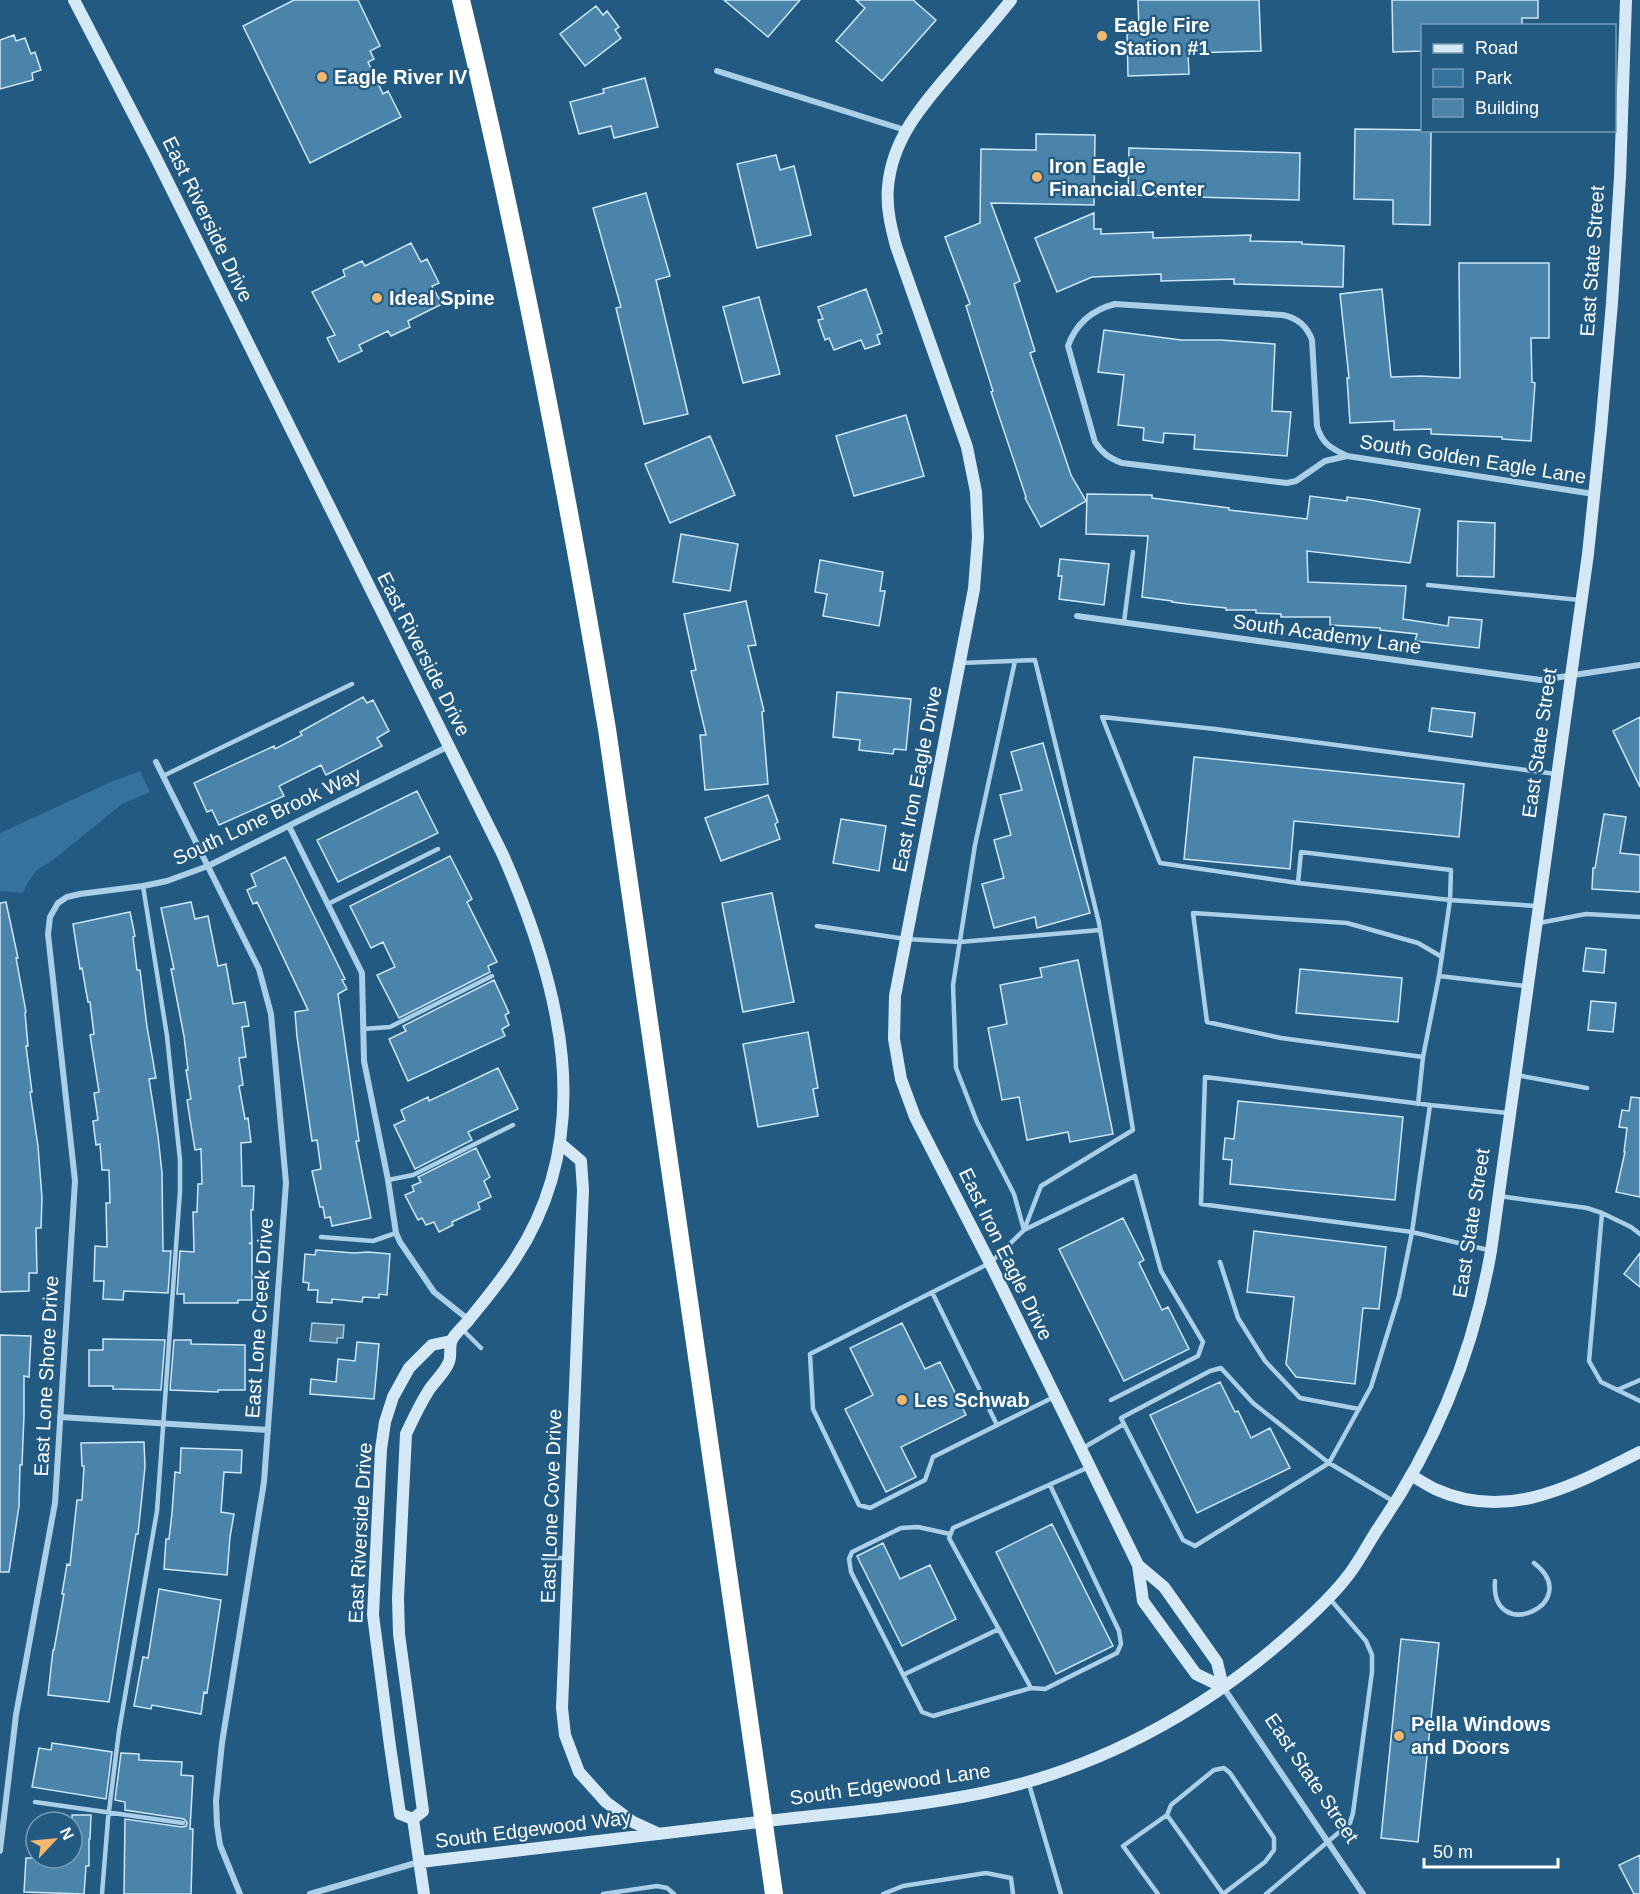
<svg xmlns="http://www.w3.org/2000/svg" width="1640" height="1894" font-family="Helvetica,sans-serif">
  <rect width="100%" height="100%" fill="#235a81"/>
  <path fill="#33739d" d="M140 771 150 792 122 804 53 860 37 870 28 882 23 893 0 891V833L111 782Z"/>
  <path fill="#577e99" stroke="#9ecbe8" stroke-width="1.5" d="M312 1323 344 1325 343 1338H337V1343L310 1341Z"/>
  <path fill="#4b84aa" stroke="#cee6f6" stroke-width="1.5" d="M294 0H358L380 46 370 51 374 59 368 62 383 94 388 91 401 117 310 163 243 26Z
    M724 0H800L768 37Z
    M856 0H913L936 20 882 81 836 41 865 8Z
    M1138 0H1259L1261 51 1188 53 1189 74 1128 76 1127 31H1139Z
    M1392 0H1538V18H1522V26H1422V51L1393 52Z
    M596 6 603 15 607 11 619 27 615 30 621 38 585 66 560 34Z
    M14 35 16 41 25 38 31 54 35 52 41 70 32 73 33 80 0 89V40Z
    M645 78 658 127 614 138 611 126 579 134 570 102 604 93 603 89Z
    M1355 129 1431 130 1430 225 1393 224V200L1354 199Z
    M1036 134 1095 135 1094 205 991 203 1020 281 1014 284 1035 351 1030 353 1071 475 1086 501 1041 527 1025 498 1026 497 991 392 993 391 966 306 970 304 945 237 980 223 981 149 1036 150Z
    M1129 148 1300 153 1299 200 1128 195Z
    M776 155 780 170 794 166 811 235 757 248 737 164Z
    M646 193 670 276 656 280 688 414 644 424 616 308 621 307 593 208Z
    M1094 213V229H1101V234L1153 232V238L1251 235 1250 241 1302 242V244L1344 246 1343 287 1234 284V279L1161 281V274L1092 277 1057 292 1035 238Z
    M411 243 421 262 427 259 439 283 432 286 442 304 408 321 410 327 391 336 388 331 359 345 362 351 339 362 327 338 335 335 312 292 345 276 343 270 362 261 365 266Z
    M1459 263H1549V338H1531L1532 382 1535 383 1531 441 1502 439V437L1431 434V429L1394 430V421L1350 423 1347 378H1349L1340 294 1382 289 1391 377 1421 376 1460 378Z
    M866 289 882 333 877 335 880 344 865 349 861 340 834 350 829 338 825 340 818 320 823 319 818 307Z
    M759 297 780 374 743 383 723 307Z
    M1104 330 1181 340H1221L1275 344 1272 411 1291 412 1287 456 1194 449 1195 435 1164 433 1163 443 1143 440 1144 428 1118 425 1124 375 1098 372Z
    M906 415 924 476 854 496 836 436Z
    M710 436 735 495 670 523 645 464Z
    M1087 494 1152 495V498L1229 508V510L1307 519 1310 496 1347 501V497L1370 500 1420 509 1410 563 1307 551 1308 582 1406 586 1403 619 1448 626 1449 617 1482 620 1479 648 1415 641 1417 634 1380 630V628L1330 625V617H1281V614L1256 613V610H1226V608L1187 604 1172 602V601L1142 597 1148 536 1086 534Z
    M1458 521 1495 523 1494 577 1457 576Z
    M681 534 738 544 730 591 673 582Z
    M1060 559 1109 564 1104 605 1059 599 1062 576H1058Z
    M820 560 883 572 880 591H885L879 626 823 616 827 594 815 592Z
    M746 601 756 645 748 646 764 711 762 712 768 784 705 790 700 735H706L691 671 696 670 684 614Z
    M837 692 911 699 906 750 894 749 893 754 859 750 860 740 833 737Z
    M363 697 367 703 373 700 389 731 377 738 382 746 326 775 321 765 279 786 284 796 219 825 212 810 207 812 194 783 274 746 275 749 302 735 300 732Z
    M1432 708 1475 713 1472 737 1429 731Z
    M1640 717V787L1613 731Z
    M1043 743 1090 913 1037 928 1035 917 994 928 982 884 1004 878 994 840 1011 835 1000 795 1022 790 1011 752Z
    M1194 757 1464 784 1459 837 1294 821 1290 869 1184 859Z
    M417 791 438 833 338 882 317 840Z
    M768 795 778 822 775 824 780 839 721 861 705 818Z
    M1604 814 1626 817 1620 853 1640 855V892L1592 889 1593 868H1595Z
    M841 819 886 826 879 871 833 863Z
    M450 856 472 899 467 902 497 962 488 966 490 972 399 1018 377 975 395 967 383 942 371 948 350 906Z
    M285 857 345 979 342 980 347 989 338 994 359 1141H356L371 1218 332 1226 330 1217 325 1218 323 1207H320L312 1171 321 1169 317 1140 312 1141 297 1037 295 1012 308 1010 257 902 253 904 247 890 256 886 251 874Z
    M772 893 794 1002 743 1012 722 903Z
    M6 902 18 958H16L26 1012 25 1013 28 1046H26L32 1092H30L38 1146 42 1198 41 1228H36L37 1273H29V1291L0 1292V903Z
    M191 902 195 919 208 916 218 966 226 964 233 1004 245 1002 249 1026 242 1027 246 1057 239 1058 243 1085 239 1086 245 1119 248 1118 251 1142 241 1143 242 1186H254L253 1210H251L252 1243H249L252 1244V1300H238V1303H184V1294H177L180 1251 194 1252 193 1212H197L198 1184H202L201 1149 195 1150 187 1100 191 1099 186 1070H188L184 1036 171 969H174L161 908Z
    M130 912 135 936 133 937 137 970H140L147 1027 156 1078 149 1079 158 1136 162 1173 163 1251H171L168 1293 124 1291 123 1300 103 1299 104 1281H94L95 1246 107 1247 106 1203H110L109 1170H102L100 1144 96 1145 93 1121 98 1120 94 1093 99 1092 90 1035 94 1034 90 1002H88L82 968 80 969 73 924Z
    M1586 948 1606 950 1604 973 1583 971Z
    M1078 960 1113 1134 1070 1142 1068 1132 1027 1140 1019 1097 1002 1100 988 1028 1007 1024 1000 985 1042 977 1040 968Z
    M1300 969 1402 978 1398 1022 1296 1013Z
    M494 980 509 1013 505 1015 509 1025 502 1029 505 1036 408 1081 389 1039 406 1031 403 1026Z
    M1591 1001 1616 1003 1613 1032 1588 1030Z
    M808 1032 818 1088 813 1089 818 1116 758 1127 743 1044Z
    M498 1068 518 1109 468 1132 472 1140 415 1169 394 1125 405 1120 401 1110 428 1097 429 1101Z
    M1631 1097 1640 1098V1197L1616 1192 1625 1152H1624L1627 1128 1619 1127 1622 1110 1629 1111Z
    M1238 1101 1403 1117 1395 1200 1230 1184 1232 1160 1223 1159 1225 1138 1234 1139Z
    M476 1148 490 1177 484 1181 491 1197 478 1203 480 1209 452 1222 453 1225 439 1232 434 1222 426 1225 422 1218 418 1220 405 1195 414 1191 412 1186 421 1182 418 1177Z
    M1123 1218 1144 1260 1139 1263 1162 1310 1168 1307 1189 1349 1124 1381 1059 1249Z
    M1254 1231 1386 1247 1379 1309 1363 1308 1355 1384 1296 1377 1286 1364 1294 1297 1247 1292Z
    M316 1250 354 1253 368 1252 390 1254 387 1295 379 1294V1298L363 1297 362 1302 332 1299V1303L317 1302 318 1290H308L309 1283 303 1282 305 1254 315 1255Z
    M1640 1253V1287L1624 1274Z
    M902 1323 925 1369 940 1362 966 1415 901 1447 916 1477 886 1492 845 1409 873 1395 850 1348Z
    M0 1335 31 1336 29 1377 24 1376V1415L22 1465H20L19 1506 9 1572H0Z
    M103 1339 165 1340 161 1390 113 1389V1386H89V1350H103Z
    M174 1340H191V1344L245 1345V1390H218V1392L170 1390Z
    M357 1342 379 1344 374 1399 310 1394 311 1379 336 1382 338 1359 355 1361Z
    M1220 1382 1235 1412 1238 1411 1251 1438 1270 1428 1290 1468 1197 1513 1150 1415Z
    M144 1442 145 1467 138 1534H136L109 1702 48 1695 53 1650H54L64 1594H62L67 1564 70 1565 77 1500H82L84 1466H82L81 1443Z
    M181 1448 242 1450 241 1473 224 1472 221 1512 234 1514 230 1537 227 1575 164 1569 166 1539H169L172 1513 175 1472 180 1473Z
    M1052 1524 1113 1646 1056 1674 996 1552Z
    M883 1543 900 1579 930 1565 956 1619 902 1646 857 1556Z
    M159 1589 221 1600 207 1693 204 1692 201 1714 152 1705 151 1709 134 1706 143 1657 148 1658Z
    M1401 1639 1439 1643 1418 1842 1381 1838Z
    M52 1743 112 1752 106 1799 32 1787 39 1748 51 1750Z
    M121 1753 139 1754V1760L182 1762 181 1775 193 1776 190 1829H193L191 1894H124L125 1819 182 1827 186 1826 187 1823 184 1819 125 1810V1802L115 1800Z
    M72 1815H91L90 1839H89V1866H86L84 1894 24 1892 26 1858H72Z
    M1640 1855V1894H1634L1619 1865Z"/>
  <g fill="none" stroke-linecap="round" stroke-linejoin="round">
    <path stroke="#aacfe7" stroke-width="4.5" d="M1428 585 1580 600
      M1124 622 1133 552
      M1015 661 975 845 953 985 956 1068 977 1122 1014 1194 1024 1230 1135 1176 1161 1271 1203 1342 1198 1356 1111 1400
      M960 663 1035 660 1099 923 1133 1130 1041 1186 1024 1230 990 1263 810 1354 813 1409 859 1505 870 1508 925 1480 933 1457 1054 1397
      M163 776 352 684
      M1298 883 1301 852 1451 870 1450 900 1439 976
      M328 904 438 849
      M1536 906 1450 900 1298 883 1160 863 1102 717 1215 729 1556 774
      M1539 923 1586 914 1640 917
      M817 926 906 939 960 942 1100 930
      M1442 957 1418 943 1347 923 1193 913 1207 1022 1281 1038 1423 1057 1439 976 1525 986
      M363 1029 390 1027 492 976
      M1516 1075 1587 1088
      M1205 1077 1430 1105 1412 1232 1201 1204Z
      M1418 1104 1423 1057
      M1430 1105 1508 1113
      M388 1180 413 1175 513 1125
      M1499 1196 1587 1208 1602 1213 1589 1361 1601 1382 1640 1401
      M1602 1213 1631 1227 1640 1234
      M321 1237 373 1241 396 1233
      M1220 1262 1238 1318 1265 1361 1300 1398 1359 1409
      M932 1292 997 1425
      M462 1329 481 1348
      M1617 1390 1640 1380
      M1124 1424 1121 1418 1210 1371 1221 1368 1253 1403 1329 1463 1371 1387 1399 1296 1412 1232 1488 1250
      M1083 1448 1124 1424 1183 1540 1195 1546 1329 1463 1393 1501
      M950 1534 918 1527 901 1528 852 1552 849 1559 851 1572 922 1712 933 1716 1031 1688 1045 1689 1117 1653 1121 1644 1119 1631 1050 1485
      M543 1558H568
      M1495 1581C1490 1646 1586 1603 1534 1563
      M903 1675 999 1629
      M1031 1688 949 1538 953 1528 1089 1467
      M1455 1742 1507 1746
      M1029 1784 1061 1894
      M35 1802 183 1823
      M1167 1815 1171 1805 1214 1770 1224 1768 1230 1773 1274 1838V1850L1265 1862 1223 1894
      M102 1894 108 1819 119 1731 157 1511 180 1191V1160L167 1036 143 886
      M603 1894 657 1886 667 1888 674 1894
      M883 1894 903 1886 986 1873 1011 1878 1013 1894
      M1158 1894 1123 1846 1167 1815 1223 1894
      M1266 1894 1350 1823 1353 1813 1372 1672V1655L1366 1641 1330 1599"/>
    <path stroke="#aacfe7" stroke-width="6" d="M717 71 905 130
      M1115 304 1283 315C1298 318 1307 326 1312 340L1317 426C1322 444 1331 448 1347 456L1325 461 1296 481 1287 483 1122 463C1109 458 1102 453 1095 442L1068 346C1076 323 1092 310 1115 304Z
      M1347 456 1594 494
      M1077 616 1541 680 1640 665
      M156 762 259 969 271 1014 286 1183 264 1482 222 1743 216 1801 217 1825 220 1845 240 1894
      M289 826 362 973 364 1061 388 1180 396 1233 400 1242 434 1292 469 1320
      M60 1417 268 1430
      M1223 1687 1363 1894
      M0 1851 16 1715 55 1503 75 1181 48 934 50 917 58 903 67 897 80 894 143 886 167 881 208 866 449 746
      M310 1894 419 1862"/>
    <path stroke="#d4e8f6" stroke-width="12" d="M74 0 155 156 503 855C560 985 599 1131 515 1259 501 1281 484 1301 468 1321 463 1327 453 1335 451 1342 449 1349 452 1358 448 1364 444 1373 435 1381 429 1390 420 1404 413 1419 406 1434L398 1598 399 1634 423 1811 413 1819
      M1011 0C993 23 973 45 954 68 924 103 892 138 888 187 886 207 891 227 896 246L967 447 976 492 978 537 974 589 895 996 894 1039 901 1079 915 1117 990 1263 1138 1565
      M561 1144 581 1161 583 1190 562 1708 565 1735 579 1772 606 1802 633 1822 659 1834
      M1411 1475C1419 1480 1427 1485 1435 1489 1509 1523 1575 1484 1640 1452
      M1138 1565 1164 1587 1217 1662 1223 1687 1196 1674 1143 1601Z
      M413 1819 400 1814 390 1746 373 1615 381 1449 385 1422 393 1397 409 1368 432 1345 451 1341
      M413 1819 424 1894
      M420 1862C533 1849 646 1835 759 1822 834 1813 908 1808 982 1793 1096 1770 1201 1713 1288 1636 1310 1617 1333 1596 1350 1573 1361 1558 1369 1542 1379 1527 1436 1444 1474 1349 1491 1251L1588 554 1601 429 1612 303 1620 177 1626 0"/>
    <path stroke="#fff" stroke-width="18" d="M461 0C519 241 566 484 607 729L774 1894"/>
  </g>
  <g fill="#f3b86d" stroke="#235a81" stroke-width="2">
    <circle cx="1102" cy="36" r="6"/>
    <circle cx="322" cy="77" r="6"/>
    <circle cx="1037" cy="177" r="6"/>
    <circle cx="377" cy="298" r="6"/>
    <circle cx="902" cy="1400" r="6"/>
    <circle cx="1399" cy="1736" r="6"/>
  </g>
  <g text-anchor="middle" stroke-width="4.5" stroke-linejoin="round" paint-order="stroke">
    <g font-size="20" font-weight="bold" fill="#fff" stroke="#235a81" text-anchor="start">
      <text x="1114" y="32">Eagle Fire<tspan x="1114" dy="23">Station #1</tspan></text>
      <text x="334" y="84">Eagle River IV</text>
      <text x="1049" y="173">Iron Eagle<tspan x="1049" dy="23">Financial Center</tspan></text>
      <text x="389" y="305">Ideal Spine</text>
      <text x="914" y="1407">Les Schwab</text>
      <text x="1411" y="1731">Pella Windows<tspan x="1411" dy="23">and Doors</tspan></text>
    </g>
    <g font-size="20" fill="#fff" stroke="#235a81">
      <text transform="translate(208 219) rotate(64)" y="7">East Riverside Drive</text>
      <text transform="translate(1592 261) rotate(-86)" y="7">East State Street</text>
      <text transform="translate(1473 459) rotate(9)" y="7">South Golden Eagle Lane</text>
      <text transform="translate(1327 634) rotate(8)" y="7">South Academy Lane</text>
      <text transform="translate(424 654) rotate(63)" y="7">East Riverside Drive</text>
      <text transform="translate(1539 743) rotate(-82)" y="7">East State Street</text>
      <text transform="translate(917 779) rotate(-79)" y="7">East Iron Eagle Drive</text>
      <text transform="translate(267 816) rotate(-25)" y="7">South Lone Brook Way</text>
      <text transform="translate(1471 1223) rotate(-81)" y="7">East State Street</text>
      <text transform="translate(1006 1254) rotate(64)" y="7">East Iron Eagle Drive</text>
      <text transform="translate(259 1318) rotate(-86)" y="7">East Lone Creek Drive</text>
      <text transform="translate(46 1376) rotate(-87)" y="7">East Lone Shore Drive</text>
      <text transform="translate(551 1506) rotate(-88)" y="7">East Lone Cove Drive</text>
      <text transform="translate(360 1533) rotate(-87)" y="7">East Riverside Drive</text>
      <text transform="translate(1312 1778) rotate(56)" y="7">East State Street</text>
      <text transform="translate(890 1784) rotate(-8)" y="7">South Edgewood Lane</text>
      <text transform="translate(533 1829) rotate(-7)" y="7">South Edgewood Way</text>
    </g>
  </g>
  <rect x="1421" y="24" width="195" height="108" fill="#235a81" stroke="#7b9cb3" stroke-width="1.5"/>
  <rect x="1433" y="44" width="30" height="9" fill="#d4e8f6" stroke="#7b9cb3" stroke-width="1.5"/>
  <text x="1475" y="54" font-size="18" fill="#ffffff">Road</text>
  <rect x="1433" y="69" width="30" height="18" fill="#33739d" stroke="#7b9cb3" stroke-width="1.5"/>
  <text x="1475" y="84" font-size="18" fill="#ffffff">Park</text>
  <rect x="1433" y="99" width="30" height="18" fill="#4b84aa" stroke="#7b9cb3" stroke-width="1.5"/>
  <text x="1475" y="114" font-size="18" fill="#ffffff">Building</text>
  <g transform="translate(54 1840) rotate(64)"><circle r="28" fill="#235a81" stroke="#7b9cb3" stroke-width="1.5"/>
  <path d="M0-4.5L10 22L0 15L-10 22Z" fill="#f3b86d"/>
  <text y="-9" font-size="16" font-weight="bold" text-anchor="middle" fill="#ffffff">N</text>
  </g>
  <path d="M1424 1858v9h134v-9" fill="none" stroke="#ffffff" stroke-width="3"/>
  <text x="1433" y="1858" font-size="18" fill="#ffffff" stroke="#235a81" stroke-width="4.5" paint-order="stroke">50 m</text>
</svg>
